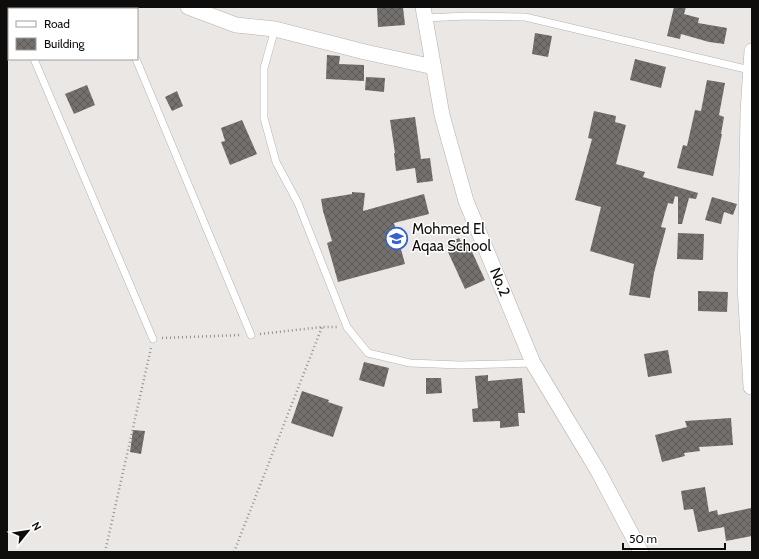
<svg xmlns="http://www.w3.org/2000/svg" width="759" height="559" font-family="Cabin,sans-serif">
  <defs>
    <pattern id="building-cross-hatch" width="8" height="8" patternUnits="userSpaceOnUse"><rect width="8" height="8" fill="#73706e"/><path d="M0 0l8 8M0 8l8-8" fill="none" stroke="#5d5a59"/></pattern>
  </defs>
  <rect width="100%" height="100%" fill="#ebe7e5"/>
  <path fill="url(#building-cross-hatch)" d="M377 7H403L405 25 378 27Z
    M674 7H686L684 14 699 18 698 23 727 28 724 44 709 42 681 34 680 39 667 36Z
    M535 33 552 36 548 57 532 54Z
    M327 55 340 56 339 64 364 65V81L326 79Z
    M635 59 666 67 661 88 630 80Z
    M366 77 385 78 384 92 365 90Z
    M707 80 725 83 719 115 724 117 721 134H722L713 176 677 168 683 145 687 146 695 110 701 111Z
    M87 85 95 105 74 114 65 94Z
    M177 91 183 106 172 111 165 97Z
    M594 111 616 116 615 122 626 125 616 164 645 172 643 177 698 193 696 199 689 198 682 224H678V197L675 196 673 204 668 203 661 227 666 228 654 273 650 298 629 295 634 264 590 251 601 207 575 200 592 139 588 138Z
    M415 117 421 159 430 158 433 181 417 183 415 168 396 171 394 153H395L390 120Z
    M242 120 257 154 230 165 221 142 225 141 221 128Z
    M352 192 365 193 363 211 424 194 429 214 394 223 405 264 338 282 327 243 332 241 323 211 321 199 352 194Z
    M712 197 737 204 733 215 724 212 721 224 705 220Z
    M678 233 704 234 703 260 677 259Z
    M459 238 463 245 468 243 485 280 465 289 448 252 450 251 447 244Z
    M698 291 728 292 727 312 698 311Z
    M668 350 672 373 648 377 644 354Z
    M364 362 389 368 384 387 359 380Z
    M488 375V381L522 378 525 413H518L519 426 500 428V421L473 422 472 409 478 408 475 376Z
    M426 378H441L442 393 426 394Z
    M302 391 329 400 328 402 343 407 333 437 291 423Z
    M731 418 733 445 699 447 700 451 684 453 685 456 662 462 655 435 687 427 685 421Z
    M133 430 145 431 141 454 130 452Z
    M705 487 709 512 717 510 718 515 751 508 752 536 726 541 724 527 698 532 693 509 684 510 681 491Z"/>
  <g fill="none" stroke-linecap="round" stroke-linejoin="round">
    <defs>
      <path id="service" d="M114 7 115 9
        M425 18 467 16 525 17 750 70
        M275 29 264 68V118L276 162 298 203 347 327 368 353 410 363 460 365 533 363
        M34 59 153 339
        M136 59 251 335"/>
      <path id="minor" d="M188 7 236 25 275 29 365 52 434 67
        M423 7 442 115 466 201 533 363 598 471 641 552
        M41 9 44 7
        M7 28 9 27
        M752 51 748 112 745 286 751 387 752 386"/>
    </defs>
    <use href="#service" stroke="#b5b2b0" stroke-width="8"/>
    <use href="#minor" stroke="#b5b2b0" stroke-width="16"/>
    <path stroke="#93908f" stroke-width="2.5" stroke-dasharray="1 3" stroke-linecap="butt" d="M260 334 322 327H337
      M162 338 241 335
      M105 552 151 348
      M234 552 322 327"/>
    <use href="#service" stroke="#fff" stroke-width="7"/>
    <use href="#minor" stroke="#fff" stroke-width="15"/>
  </g>
  <defs>
    <symbol id="school-ring" viewBox="-11 -11 22 22"><circle r="9.5" fill="#fff" stroke="#3661d1" stroke-width="1.5"/><path d="M0-5L7-2L0 1L-7-2ZM-4 1L0 2.5L4 1V4Q0 6-4 4Z" fill="#3661d1"/></symbol>
  </defs>
  <g fill-rule="evenodd">
    <use href="#school-ring" x="384" y="226" width="25" height="25"/>
  </g>
  <g text-anchor="middle" stroke-width="3" stroke-linejoin="round" paint-order="stroke">
    <g font-size="15" fill="#0e0d0c" stroke="#fff" text-anchor="start">
      <text x="412" y="234">Mohmed El<tspan x="412" dy="17">Aqaa School</tspan></text>
    </g>
    <g font-size="15" fill="#0e0d0c" stroke="#fff">
      <text transform="translate(500 282) rotate(68)" y="5">No.2</text>
    </g>
  </g>
  <rect width="759" height="559" fill="none" stroke="#0e0d0c" stroke-width="16"/>
  <rect x="8" y="8" width="130" height="52" fill="#ffffff" stroke="#9f9e9e"/>
  <rect x="16" y="21" width="20" height="6" fill="#ffffff" stroke="#9f9e9e"/>
  <text x="44" y="28" font-size="12" fill="#0e0d0c">Road</text>
  <rect x="16" y="38" width="20" height="12" fill="url(#building-cross-hatch)" stroke="#9f9e9e"/>
  <text x="44" y="48" font-size="12" fill="#0e0d0c">Building</text>
  <g transform="translate(28 531) rotate(60)" stroke="#ffffff" stroke-width="3" paint-order="stroke">
  <path d="M0-3L7 15L0 10L-7 15Z" fill="#0e0d0c"/>
  <text y="-6" font-size="11" font-weight="bold" text-anchor="middle" fill="#0e0d0c">N</text>
  </g>
  <path d="M623 543v6h102v-6" fill="none" stroke="#0e0d0c" stroke-width="2"/>
  <text x="629" y="543" font-size="12" fill="#0e0d0c" stroke="#ffffff" stroke-width="3" paint-order="stroke">50 m</text>
</svg>
